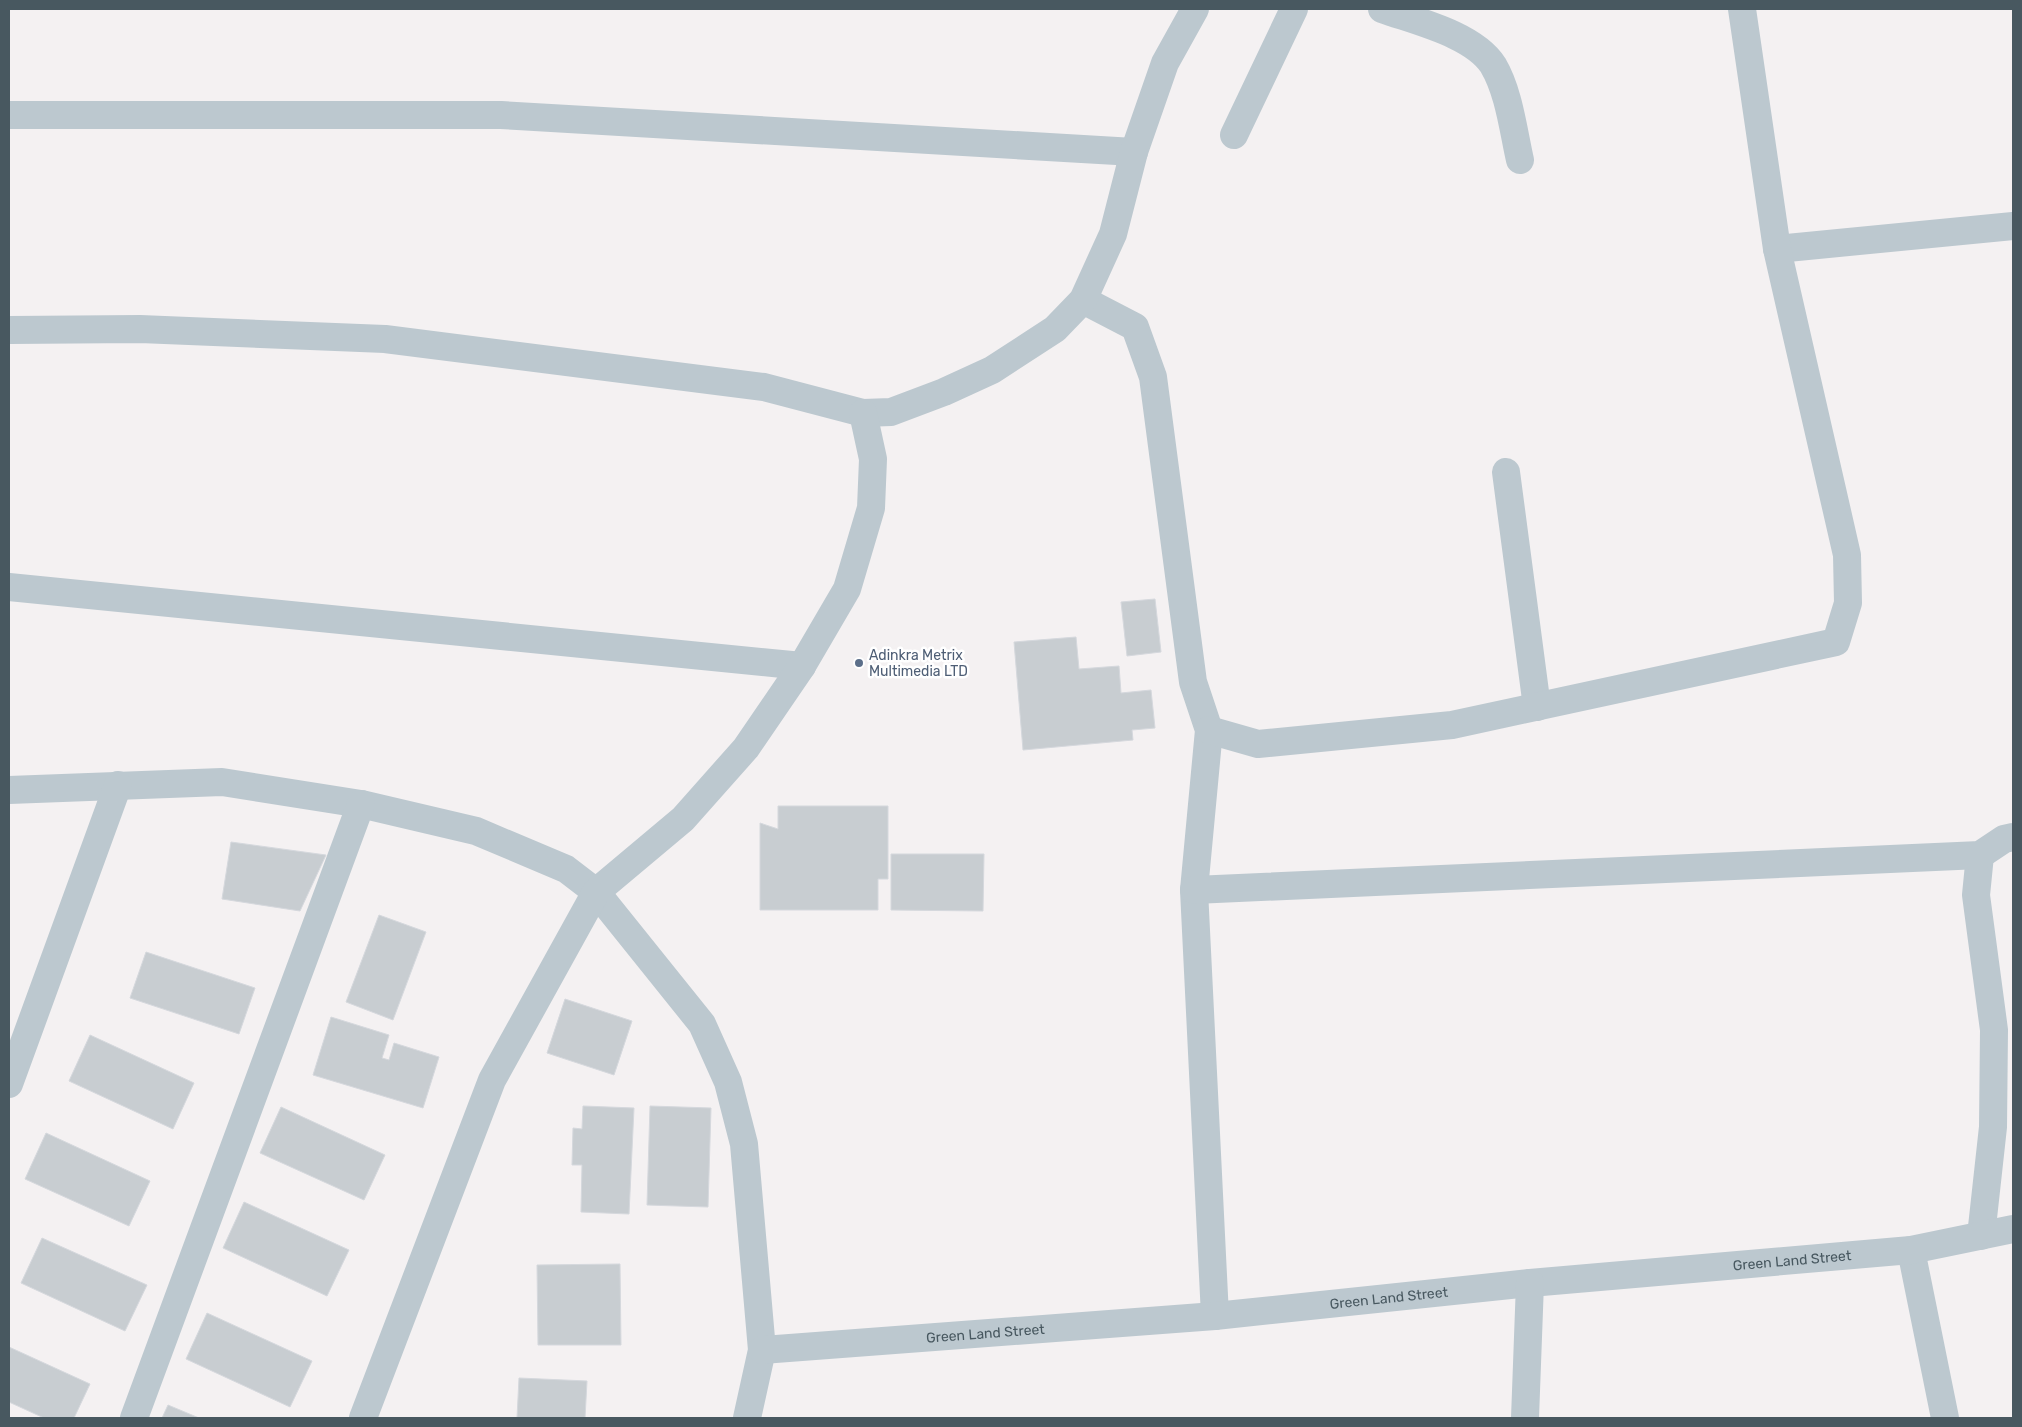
<svg xmlns="http://www.w3.org/2000/svg" width="2022" height="1427" font-family="Rubik,sans-serif">
  <rect width="100%" height="100%" fill="#f4f1f2"/>
  <path fill="#c8cdd1" stroke="#d5d8dd" d="M1155 599 1161 652 1127 656 1121 602Z
    M1076 637 1079 669 1119 666 1121 693 1151 690 1155 728 1132 730 1133 740 1023 750 1014 642Z
    M778 806H888V879H878V910H760V823L778 829Z
    M231 842 326 855 300 911 222 899Z
    M891 854H984L983 911 891 910Z
    M379 915 426 932 393 1020 346 1002Z
    M146 952 255 988 239 1034 130 998Z
    M565 999 632 1021 614 1075 547 1053Z
    M331 1017 389 1035 382 1058 389 1060 394 1043 439 1057 423 1108 313 1075Z
    M90 1035 194 1083 173 1129 69 1081Z
    M583 1106 634 1108 629 1214 581 1212 582 1165H572L573 1128 582 1129Z
    M650 1106 711 1108 708 1207 647 1205Z
    M281 1107 385 1155 364 1200 260 1153Z
    M46 1133 150 1181 129 1226 25 1179Z
    M244 1202 349 1250 327 1296 223 1248Z
    M42 1238 147 1285 125 1331 21 1283Z
    M620 1264 621 1345H538L537 1265Z
    M207 1313 312 1361 290 1407 186 1359Z
    M9 1347 90 1384 74 1418H44L9 1402Z
    M519 1378 587 1381 585 1418H517Z
    M168 1405 199 1418H162Z"/>
  <g fill="none" stroke-linecap="round" stroke-linejoin="round">
    <g stroke="#bcc8cf" stroke-width="28">
      <path d="M1382 9C1415 21 1473 34 1493 65 1509 92 1513 129 1520 160"/>
      <path d="M9 115H501L1134 152"/>
      <path d="M1234 135 1294 9"/>
      <path d="M1777 249 2013 226"/>
      <path d="M1083 300 1135 327 1153 377 1193 682 1209 730 1194 890 1215 1316"/>
      <path d="M9 330 140 329 385 339 764 387 863 413 891 412 944 392 992 370 1055 329 1083 300 1113 234 1134 152 1165 63 1195 9"/>
      <path d="M1506 472 1537 707"/>
      <path d="M9 587 802 666"/>
      <path d="M1209 730 1258 744 1452 725 1836 642 1848 603 1847 555 1777 249 1742 9"/>
      <path d="M9 790 222 782 361 804 476 831 566 869 596 892 702 1024 728 1082 744 1144 762 1350 747 1418"/>
      <path d="M1980 855 1976 895 1994 1030 1993 1127 1981 1236"/>
      <path d="M1194 890 1980 855 2004 839 2013 837"/>
      <path d="M9 1084 118 785"/>
      <path d="M1911 1250 1945 1418"/>
      <path id="s1" d="M762 1350 1215 1316 1530 1283 1911 1250 2013 1229"/>
      <path d="M134 1418 361 804"/>
      <path d="M363 1418 492 1080 596 892 683 819 746 748 802 666 847 589 871 508 873 459 863 413"/>
      <path d="M1525 1418 1530 1283"/>
    </g>
  </g>
  <circle fill="#5c6f8a" stroke="#fff" stroke-width="2" cx="859" cy="663" r="5"/>
  <g text-anchor="middle" stroke-width="5" stroke-linejoin="round" paint-order="stroke">
    <g font-size="14" fill="#4e5e75" stroke="#fff" text-anchor="start">
      <text x="869" y="660">Adinkra Metrix<tspan x="869" dy="16">Multimedia LTD</tspan></text>
    </g>
    <g font-size="14" fill="#485860" stroke="#fff">
      <text dy="5" stroke="none"><textPath href="#s1" startOffset="1034">Green Land Street</textPath></text>
      <text dy="5" stroke="none"><textPath href="#s1" startOffset="629">Green Land Street</textPath></text>
      <text dy="5" stroke="none"><textPath href="#s1" startOffset="224">Green Land Street</textPath></text>
    </g>
  </g>
  <rect width="2022" height="1427" fill="none" stroke="#485860" stroke-width="20"/>
</svg>
